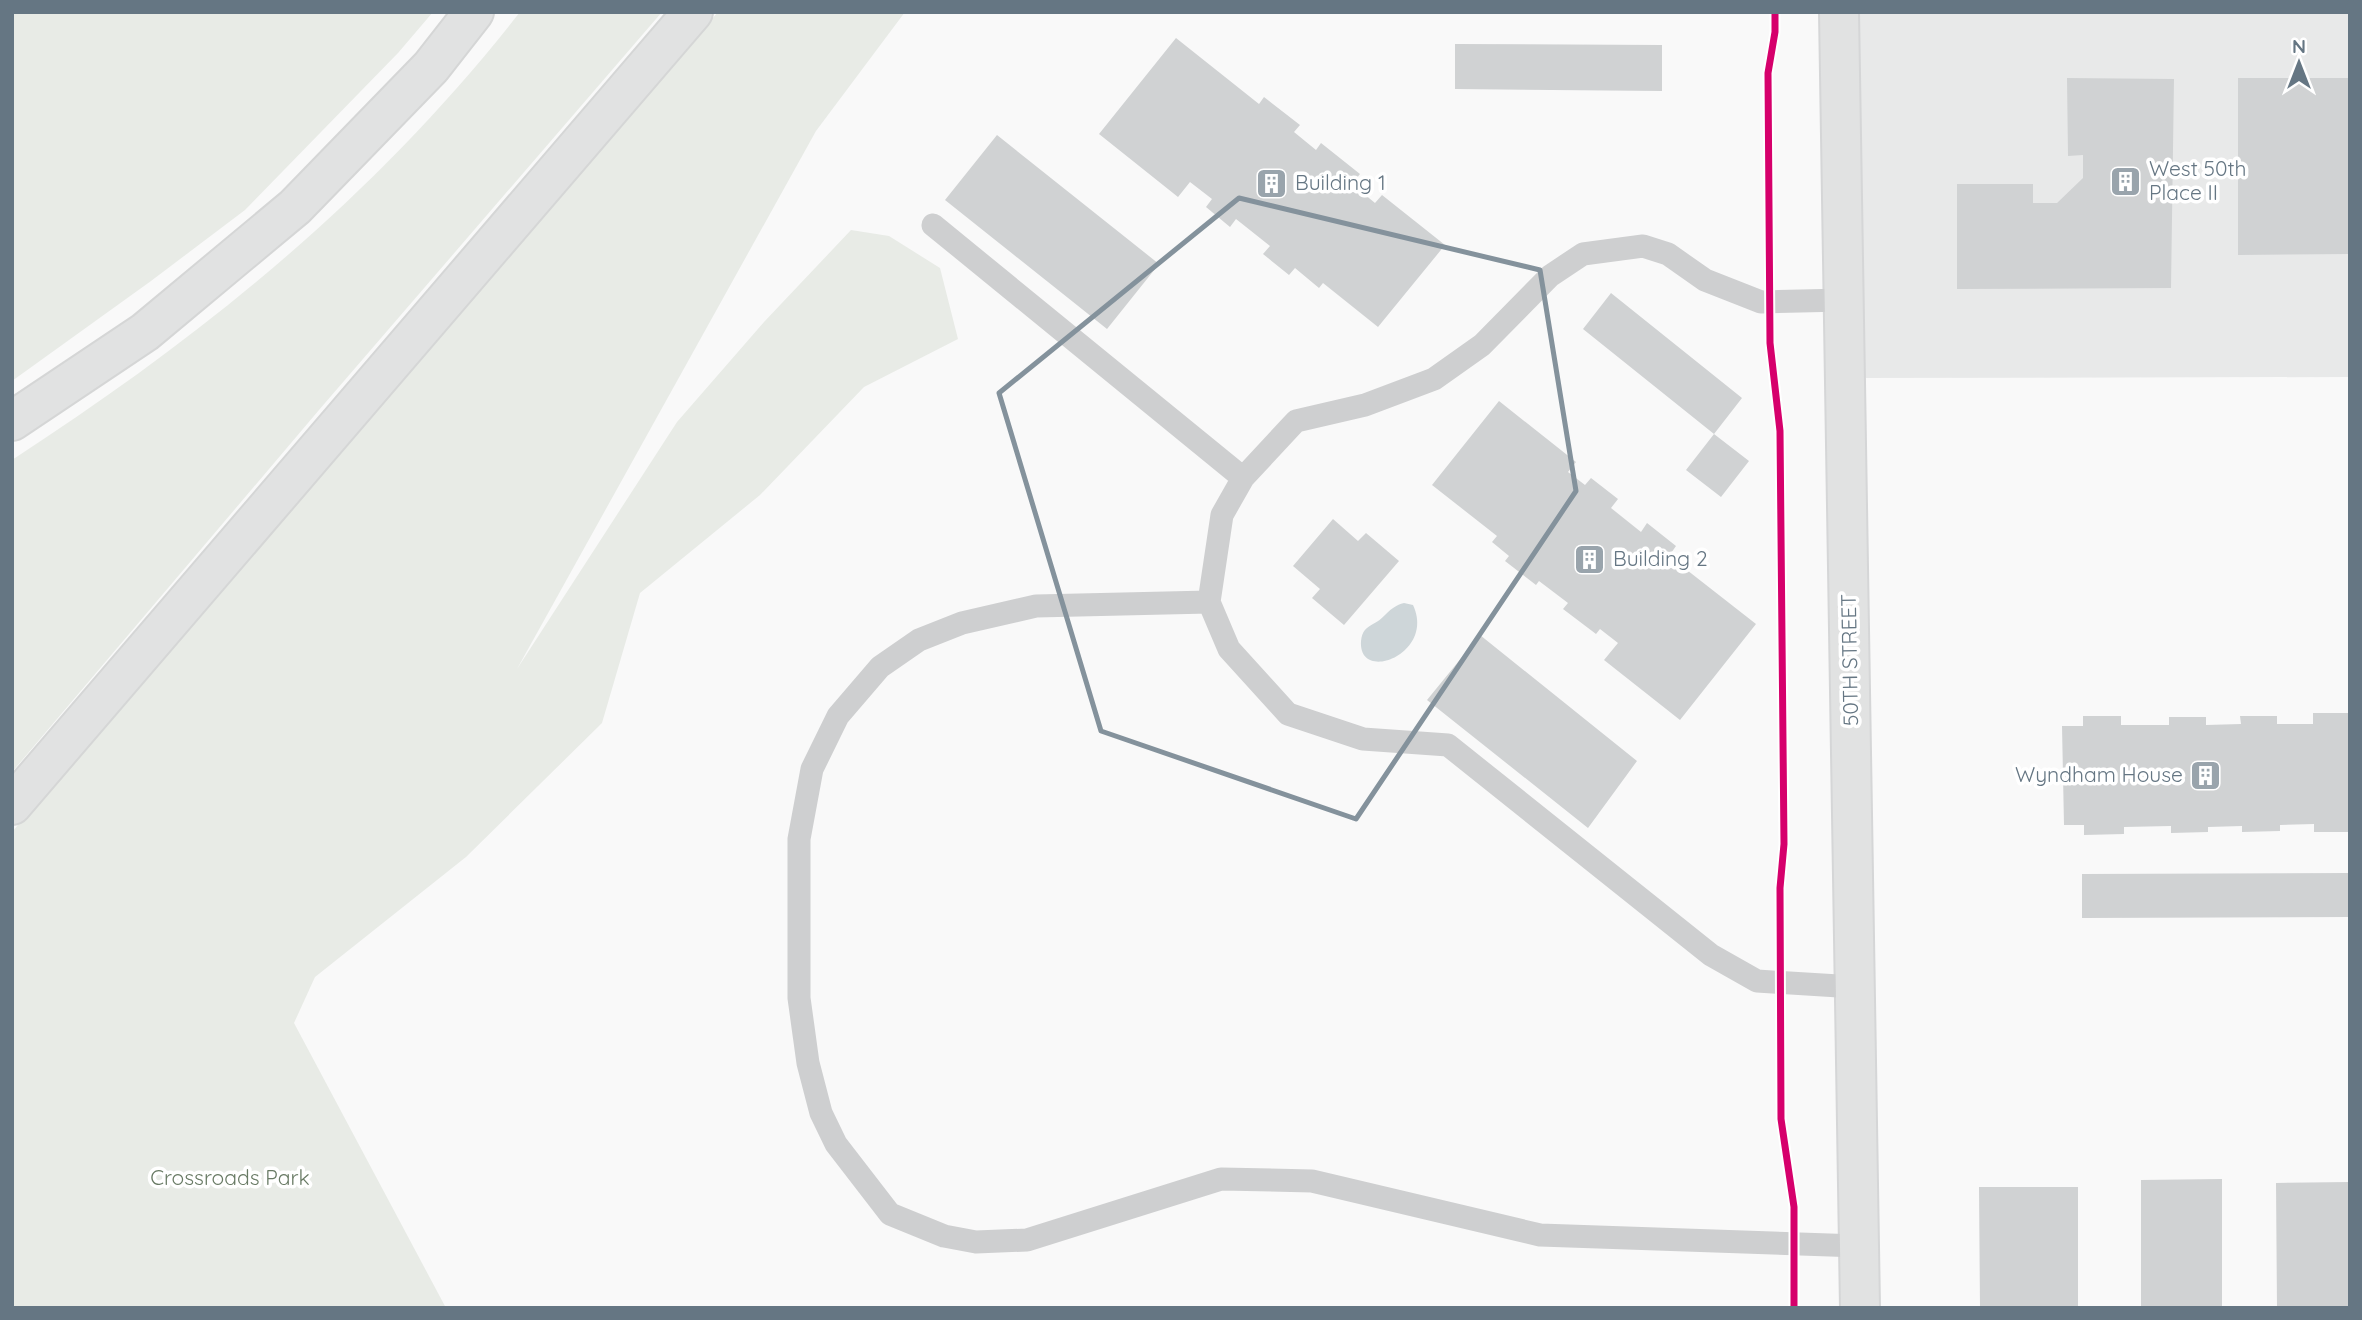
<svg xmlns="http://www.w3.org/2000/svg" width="2362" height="1320" font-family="Quicksand,sans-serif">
  <rect width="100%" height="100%" fill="#f9f9f9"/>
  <path fill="#e8e9e9" d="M1839 12H2350V377L1846 378Z"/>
  <path fill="#e8ebe6" d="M12 12H433L398 53 245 210 151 281 12 381Z
    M520 12H662L319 410 12 772V460C206 334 377 195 520 12Z
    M718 12H905L816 131 517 669 677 422 764 322 851 230 889 236 940 268 958 339 864 387 760 495 640 593 602 723 466 857 315 977 294 1023 446 1308H12V832Z"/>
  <path fill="#ced6d9" d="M1404 603 1413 605C1436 654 1358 684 1361 641 1362 631 1366 628 1373 624 1386 618 1388 607 1404 603Z"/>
  <path fill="#d0d2d3" d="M1176 38 1259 104 1264 97 1300 125 1294 132 1316 150 1321 143 1360 174 1352 184 1375 203 1382 195 1445 245 1378 327 1323 283 1319 288 1295 268 1289 275 1263 254 1270 246 1236 219 1230 227 1206 207 1212 199 1190 182 1178 197 1099 134Z
    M1455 44 1662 45V91L1455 89Z
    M2067 78 2174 79 2171 288 1957 289V184H2033V203H2057L2083 178V155L2068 156Z
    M2238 78H2350V254L2238 255Z
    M997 135 1159 264 1107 329 945 200Z
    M1611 293 1742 398 1714 434 1749 461 1721 497 1686 470 1714 434 1583 329Z
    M1499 401 1576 462 1568 472 1585 485 1591 478 1618 499 1611 508 1641 532 1647 523 1676 546 1669 556 1756 624 1680 720 1604 660 1618 643 1600 629 1596 634 1563 609 1568 603 1539 581 1536 585 1505 561 1509 556 1492 542 1497 536 1432 485Z
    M1333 519 1358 541 1366 533 1399 561 1344 625 1312 598 1320 589 1293 566Z
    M1480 635 1637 761 1588 828 1427 700Z
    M2313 713H2348L2350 832H2314V824L2280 825V831L2242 832V826L2208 827V832L2171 833V826L2124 827V834L2084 835V825H2064L2062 726H2083V716H2121V725H2169V717H2206V725L2241 724 2240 716H2277V724H2313Z
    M2350 873V917L2082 918V874Z
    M2222 1179V1308H2141V1180Z
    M2350 1182V1308H2277L2276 1183Z
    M1979 1187H2078V1308H1980Z"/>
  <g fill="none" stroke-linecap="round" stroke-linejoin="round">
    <defs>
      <path id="secondary" d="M1839 12 1860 1308"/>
      <path id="highway" d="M12 421 145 332 295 207 431 67 474 12
        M12 805 693 12"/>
    </defs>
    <use href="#secondary" stroke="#d5d6d7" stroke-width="42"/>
    <use href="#highway" stroke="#d5d6d6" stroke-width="42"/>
    <path stroke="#cecfd0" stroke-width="23" d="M933 225 1243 478
      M1845 300 1761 302 1705 280 1668 254 1643 246 1583 254 1550 276 1482 345 1434 379 1365 405 1296 421 1243 478 1222 515 1209 602 1229 649 1288 714 1363 739 1448 745 1711 955 1757 981 1855 987
      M1209 602 1036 606 962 623 919 640 880 667 838 716 812 769 799 839V998L808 1063 821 1113 836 1144 890 1214 944 1236 976 1242 1027 1240 1221 1179 1312 1181 1540 1235 1859 1246"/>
    <use href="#secondary" stroke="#e1e2e2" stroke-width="38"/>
    <use href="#highway" stroke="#e1e2e2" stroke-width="38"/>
    <defs>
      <path id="cycleway" d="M1775 12V32L1768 73 1770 343 1780 431 1784 844 1780 888 1781 1119 1794 1207V1308"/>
    </defs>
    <use href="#cycleway" stroke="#fff" stroke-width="11"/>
    <use href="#cycleway" stroke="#d6006c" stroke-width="7"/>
  </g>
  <path fill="none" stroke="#84929c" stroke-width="5" stroke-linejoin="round" d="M1239 198 1540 270 1576 491 1356 819 1101 731 999 393Z"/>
  <defs>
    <symbol id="building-square" viewBox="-11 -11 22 22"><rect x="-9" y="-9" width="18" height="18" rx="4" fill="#99a4ac" stroke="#fff"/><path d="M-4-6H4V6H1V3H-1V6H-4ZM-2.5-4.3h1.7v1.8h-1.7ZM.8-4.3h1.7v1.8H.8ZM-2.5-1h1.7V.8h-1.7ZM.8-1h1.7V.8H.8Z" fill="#fff"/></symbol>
  </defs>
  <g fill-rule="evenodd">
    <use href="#building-square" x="2108" y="164" width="35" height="35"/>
    <use href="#building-square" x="1254" y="166" width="35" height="35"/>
    <use href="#building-square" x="1572" y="542" width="35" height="35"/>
    <use href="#building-square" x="2188" y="758" width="35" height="35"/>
  </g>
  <g text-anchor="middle" stroke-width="7" stroke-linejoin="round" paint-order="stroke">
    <g font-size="21" fill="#657683" stroke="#fff" text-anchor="start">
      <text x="2149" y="176">West 50th<tspan x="2149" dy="24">Place II</tspan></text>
      <text x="1295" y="190">Building 1</text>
      <text x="1613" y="566">Building 2</text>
      <text x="2183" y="782" text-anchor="end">Wyndham House</text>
    </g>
    <g font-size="21" fill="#657683" stroke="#fff">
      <text transform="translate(1850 660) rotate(-91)" y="7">50TH STREET</text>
    </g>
    <g font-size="21" fill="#687a64" stroke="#fff">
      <text x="230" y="1185">Crossroads Park</text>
    </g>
  </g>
  <rect width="2362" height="1320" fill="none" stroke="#657683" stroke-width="28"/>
  <g transform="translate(2299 63)" stroke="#ffffff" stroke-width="5" paint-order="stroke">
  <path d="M0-5L12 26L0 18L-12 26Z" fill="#657683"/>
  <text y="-10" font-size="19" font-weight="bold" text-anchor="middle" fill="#657683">N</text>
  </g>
</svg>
